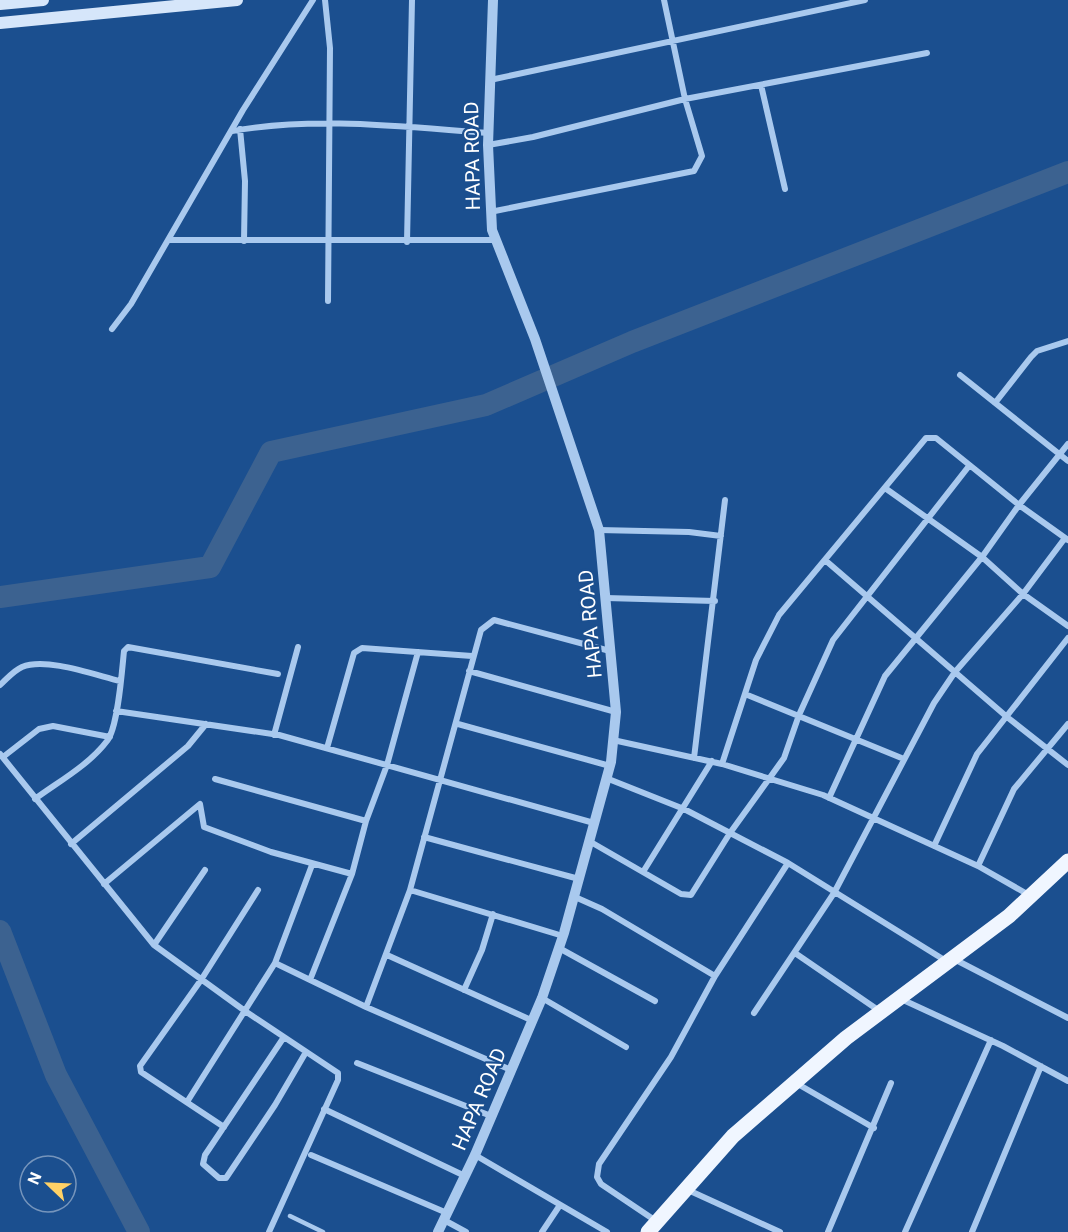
<svg xmlns="http://www.w3.org/2000/svg" width="1068" height="1232" font-family="Roboto,sans-serif">
  <rect width="100%" height="100%" fill="#1b4f8f"/>
  <g fill="none" stroke-linecap="round" stroke-linejoin="round">
    <path stroke="#3c6290" stroke-width="22" d="M0 597 210 567 271 452 486 405 632 342 1068 172
      M0 931 56 1075 139 1232"/>
    <path stroke="#a9c9ee" stroke-width="4.5" d="M290 1216 323 1232"/>
    <path stroke="#a9c9ee" stroke-width="6" d="M325 0 330 48 328 301
      M490 80 865 0
      M761 85 785 189
      M240 129 245 181 244 241
      M232 131C316 116 404 127 489 133
      M488 145 533 137 685 99 927 53
      M490 212 694 171 702 156 685 99 664 0
      M168 240H495
      M407 242 412 0
      M112 329 131 304 243 110 313 0
      M960 375 1068 461
      M995 403 1031 357 1037 351 1068 341
      M885 488 982 557 1023 594 1068 626
      M599 530 689 532 721 536
      M825 560 1007 717 1068 765
      M606 598 715 601
      M469 671 616 712
      M0 685C7 679 13 671 22 667 46 657 95 675 120 681
      M745 694 904 759
      M116 711 279 735 594 823
      M458 724 610 766
      M274 735 298 647
      M613 740 722 764 823 795 978 866 1029 895
      M327 748 354 653 362 648 472 656
      M0 754 154 945 245 1011 338 1073V1080L269 1232
      M3 757 39 729 53 726 110 737
      M694 758 725 500
      M722 764 756 660 779 615 926 438H936L1019 505 1068 540
      M606 778 684 809 788 863 946 961
      M215 779 366 821
      M829 798 885 676 982 557 1019 505 1068 444
      M35 799C58 782 89 765 107 741 118 728 122 670 124 651L128 647 278 674
      M424 837 579 879
      M589 841 681 894 691 895 730 833 784 758 799 715 833 640 969 466
      M71 844 188 746 206 724
      M934 846 977 754 1068 638
      M978 866 1014 789 1068 724
      M643 872 712 761
      M104 884 200 804 204 827 271 852 352 874
      M410 890 563 936
      M575 897 602 909 715 976
      M154 945 205 870
      M559 948 655 1001
      M795 953 881 1012
      M387 955 531 1020
      M954 959 1068 1018
      M275 963 366 1007 511 1070
      M310 980 352 874 366 821 387 765 418 652
      M464 990 482 950 493 914
      M542 998 626 1047
      M901 999 1003 1046 1068 1081
      M366 1007 410 890 481 630 494 620 610 651
      M754 1013 834 893 934 703 955 672 1023 594 1065 538
      M284 1037 205 1155 203 1164 219 1178H226L275 1105 306 1052
      M357 1063 491 1116
      M796 1083 874 1128
      M187 1102 275 963 312 865
      M324 1109 465 1176
      M224 1127 141 1072 140 1066 201 980 258 890
      M311 1155 447 1213
      M475 1155 607 1232
      M688 1190 780 1232
      M444 1220 466 1232
      M656 1221 601 1184 597 1177 599 1164 671 1057 715 976 788 863
      M542 1232 560 1205
      M828 1232 891 1083
      M905 1232 991 1040
      M972 1232 1041 1066"/>
    <path stroke="#a9c9ee" stroke-width="10" d="M438 1232 475 1155 542 998 564 933 611 762 616 712 599 530 535 339 492 230 488 145 493 0"/>
    <path stroke="#d6e6fa" stroke-width="12" d="M0 4 43 0
      M0 23 237 0"/>
    <path stroke="#f0f6ff" stroke-width="15" d="M648 1232 733 1136 846 1038 1009 916 1068 861"/>
  </g>
  <g text-anchor="middle" stroke-width="4.5" stroke-linejoin="round" paint-order="stroke">
    <g font-size="20" fill="#fff" stroke="#1b4f8f">
      <text transform="translate(472 156) rotate(-91)" y="7">HAPA ROAD</text>
      <text transform="translate(590 624) rotate(-95)" y="7">HAPA ROAD</text>
      <text transform="translate(479 1099) rotate(-67)" y="7">HAPA ROAD</text>
    </g>
  </g>
  <g transform="translate(48 1184) rotate(293)"><circle r="28" fill="#1b4f8f" stroke="#7695bc" stroke-width="1.5"/>
  <path d="M0-4.5L10 22L0 15L-10 22Z" fill="#ffd166"/>
  <text y="-9" font-size="16" font-weight="bold" text-anchor="middle" fill="#ffffff">N</text>
  </g>
</svg>
